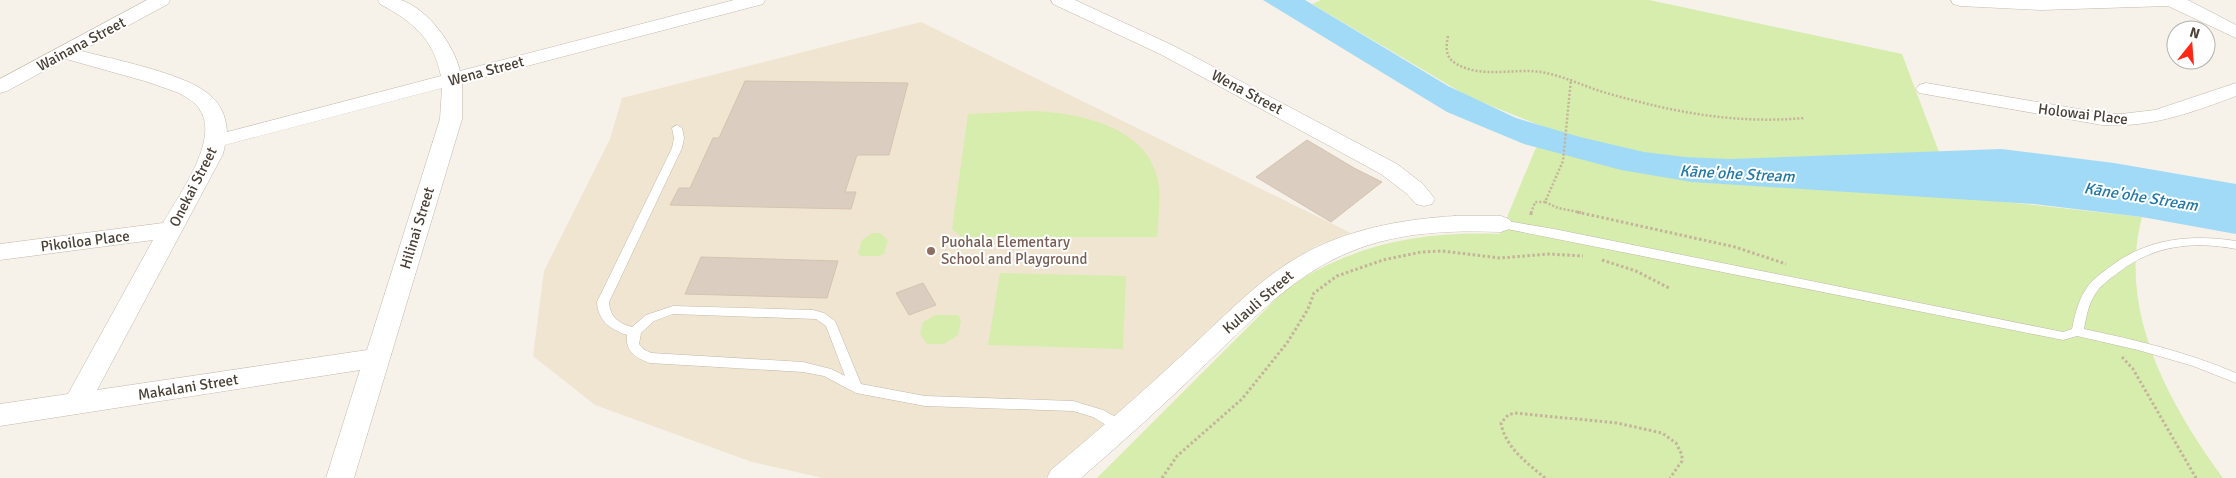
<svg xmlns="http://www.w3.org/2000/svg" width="2236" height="478" font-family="Signika,sans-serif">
  <rect width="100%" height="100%" fill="#f6f1e9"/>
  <path fill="#f0e5d1" d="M921 22 1351 233 1316 246 1270 276 1046 478H823L752 462 595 405 533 356 544 271 610 139 622 98Z"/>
  <path fill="#d6edae" d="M1321 0H1649L1902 54 1939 152 1979 199 2142 217C2117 311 2169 404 2223 478H1097L1286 289C1352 244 1421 231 1500 234L1535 150 1549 129 1469 97 1312 4Z
    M1033 111C1077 113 1143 125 1157 176 1162 195 1158 218 1157 237H961L952 229 968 114Z
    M872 233H880L888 240 884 254 879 256H861L858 253 862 240Z
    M1000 273 1126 276 1123 349 988 345Z
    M935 315H958L961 320 958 335 944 344H927L920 334 923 322Z"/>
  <path fill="#a0daf7" d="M1263 0H1305L1448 86 1516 118 1580 137 1644 152 1685 157 1729 159 2001 149 2114 163 2236 184V234L2142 217 2034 204 1692 182 1621 170 1524 144 1447 112Z"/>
  <path fill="#dbcec0" stroke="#d4c3af" d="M745 81 908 83 889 155H857L845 192H856L851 209 670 205 679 188H690L713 138H719Z
    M1307 140 1354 168 1382 182 1331 222 1256 177Z
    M701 257 838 261 827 298 685 294Z
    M923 283 936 305 909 315 896 293Z"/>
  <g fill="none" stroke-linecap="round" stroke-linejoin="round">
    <defs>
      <path id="service" d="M677 125 682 128 684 138 682 148 609 302C610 317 618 323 632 327L646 315 673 306 813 310 824 313 835 321 861 384 925 396 1073 401 1103 410 1127 423 1129 427 1127 431C1115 434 1103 422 1093 417 1086 415 1080 413 1073 411L925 406 856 393 824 376 803 372 650 363C636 358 625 351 627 335 610 329 598 321 597 302L672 148 674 138 672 128ZM673 314 816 319 826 326 845 376 831 369 803 362 651 353 643 349 639 344 641 333 654 321Z
        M1501 220 1554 229 2063 332 2072 329C2075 315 2078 301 2086 289 2092 279 2102 273 2111 266 2148 238 2192 234 2236 241V249C2193 241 2154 245 2119 272 2110 279 2099 286 2094 296 2088 306 2086 318 2084 329 2136 340 2187 352 2236 373V383L2193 366 2138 350 2077 336 2063 340 1497 227 1495 224Z"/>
      <path id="minor" d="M147 0H170L168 4 81 51C113 59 181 73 206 92 220 102 226 115 227 132L441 76C433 38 413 22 380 4L378 0C385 0 395 0 401 0 428 9 454 45 460 71L734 0H765L763 4 462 83V119L354 478H326L360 370 0 426V404L68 394 153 240 0 260V244L163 223C178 196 220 140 200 110 196 102 187 98 179 93L148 82 66 59 7 91 0 93V79ZM442 88 440 119 367 350 97 390 223 154 225 145Z
        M1051 0H1075L1174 46 1397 164 1423 184 1435 199 1432 204 1424 206 1416 204 1407 194 1381 174 1160 54 1053 4Z
        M1951 0H2188L2236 25V38L2168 6 2041 10 1960 6 1953 4Z
        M1926 83 2102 113 2121 114 2155 110 2236 83V96C2191 113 2150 128 2102 125L1919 93 1916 89 1919 85Z
        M1455 216H1501L1509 219 1513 224 1509 229 1501 232C1451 230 1399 232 1352 251 1294 274 1253 319 1209 361 1168 401 1125 440 1081 478H1047L1051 470C1099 430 1146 389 1191 347 1230 311 1267 271 1315 248 1359 227 1407 219 1455 216Z"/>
    </defs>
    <use href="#service" stroke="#c2b8aa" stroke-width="1"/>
    <use href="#minor" stroke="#c2b8aa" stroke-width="1"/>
    <path stroke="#c5b39a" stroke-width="2.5" stroke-dasharray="2 2" stroke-linecap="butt" d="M1448 36C1446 46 1445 57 1455 63 1480 79 1514 68 1541 72 1565 76 1587 88 1610 94 1677 113 1736 124 1805 118
      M1545 202 1558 208 1583 213
      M1531 213 1535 202H1545L1563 161 1571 79"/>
    <path stroke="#c5b39a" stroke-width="3" stroke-dasharray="2.5 2.5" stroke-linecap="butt" d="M1577 212 1735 247 1786 264
      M1531 215V212
      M1602 260 1636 271 1669 288
      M2122 357 2133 369 2196 478
      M1162 478 1177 456 1242 399 1287 343 1308 309 1314 293 1337 276 1383 260 1421 252 1442 251 1500 258 1549 254 1583 256
      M1545 478C1527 463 1505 447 1501 423L1508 415 1515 413 1617 423 1662 433 1676 443 1682 455V461L1670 478"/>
    <use href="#service" fill="#fff" fill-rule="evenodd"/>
    <use href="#minor" fill="#fff" fill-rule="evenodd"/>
  </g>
  <circle fill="#8d6e63" stroke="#fff" stroke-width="2" cx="931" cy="251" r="5"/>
  <g text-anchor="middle" stroke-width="4" stroke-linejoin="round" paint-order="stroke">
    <g font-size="15" fill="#4a4136" stroke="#fff">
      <text transform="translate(81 44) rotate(-28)" y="5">Wainana Street</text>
      <text transform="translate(486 71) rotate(-15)" y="5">Wena Street</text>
      <text transform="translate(1247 92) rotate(28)" y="5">Wena Street</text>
      <text transform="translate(2083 114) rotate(7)" y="5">Holowai Place</text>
      <text transform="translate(193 187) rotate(-63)" y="5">Onekai Street</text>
      <text transform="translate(417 228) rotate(-73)" y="5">Hilinai Street</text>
      <text transform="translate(85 241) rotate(-7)" y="5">Pikoiloa Place</text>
      <text transform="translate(1258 302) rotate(-41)" y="5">Kulauli Street</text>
      <text transform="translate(188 387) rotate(-9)" y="5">Makalani Street</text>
    </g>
    <g font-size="15" fill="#785e54" stroke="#fff" text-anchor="start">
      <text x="941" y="247">Puohala Elementary<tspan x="941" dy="17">School and Playground</tspan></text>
    </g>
    <g font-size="16" font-style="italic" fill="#2179a7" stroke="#fff">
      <text transform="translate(1737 173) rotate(3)" y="6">Kāne'ohe Stream</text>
      <text transform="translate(2141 196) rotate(9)" y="6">Kāne'ohe Stream</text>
    </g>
  </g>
  <g transform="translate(2191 45) rotate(17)"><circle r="24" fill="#ffffff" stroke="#b7b3af"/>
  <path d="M0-4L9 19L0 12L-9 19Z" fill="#ff2716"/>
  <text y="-8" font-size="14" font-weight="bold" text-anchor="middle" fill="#4a4136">N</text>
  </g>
</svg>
